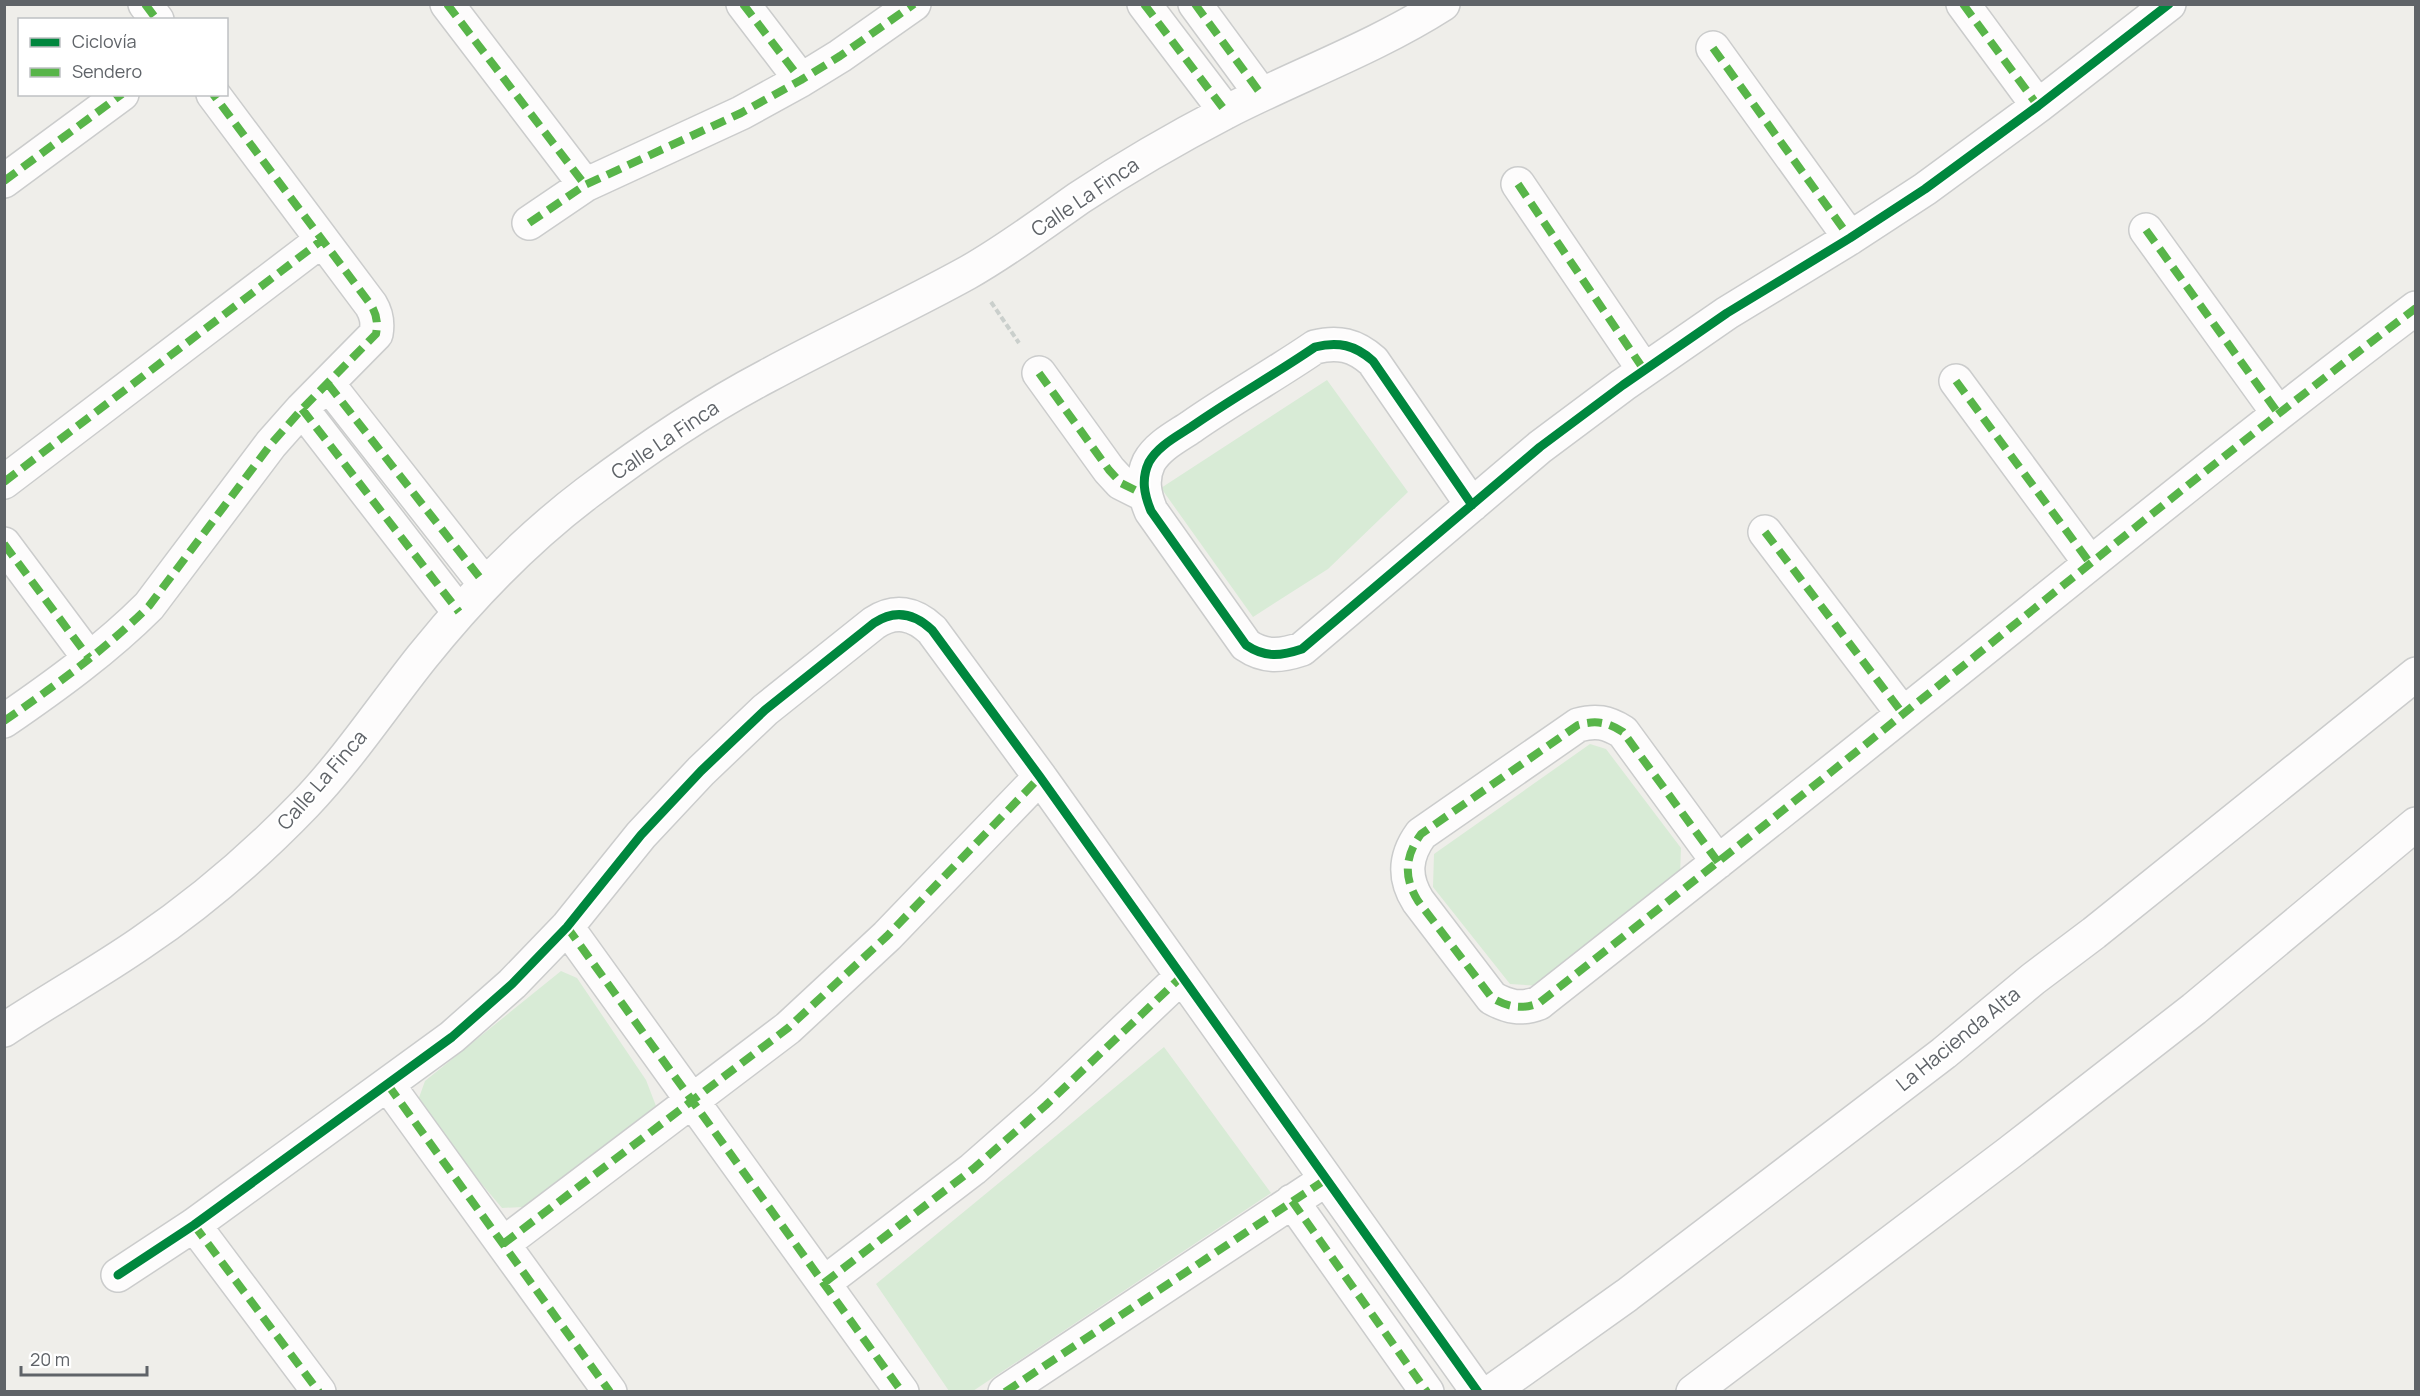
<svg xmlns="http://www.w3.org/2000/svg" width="2420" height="1396" font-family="Manrope,sans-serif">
  <rect width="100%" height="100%" fill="#efeeea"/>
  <path fill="#d8ebd6" d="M1327 380 1408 492 1328 569 1253 617 1161 488Z
    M1590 744 1606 749 1681 848 1680 876 1541 986 1510 984 1433 887 1434 854Z
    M561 971 577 978 646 1080 656 1106 523 1207 502 1208 416 1106 425 1081Z
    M1164 1047 1271 1193 973 1391H949L876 1284Z"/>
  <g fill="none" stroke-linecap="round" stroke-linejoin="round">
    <defs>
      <path id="minor" d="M145 4 157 20
        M447 4 585 185
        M743 4 801 80
        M1144 4 1226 112
        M1195 4 1261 94
        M1963 4 2038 106
        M1713 48 1850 238
        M4 181 122 94
        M1518 184 1644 370
        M529 223 585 185 741 113 801 80 840 56 914 4
        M2146 230 2278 413
        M1039 373 1109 470 1121 483 1145 495
        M1956 381 2090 563
        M328 384 484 583
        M302 409 459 612
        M4 482 322 240
        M1472 505 1373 361C1355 345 1338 341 1315 347 1274 375 1231 399 1191 427 1176 437 1158 446 1149 462 1141 479 1144 494 1151 511L1246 645C1265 658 1281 656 1302 649L1540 447 1623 385 1727 313 1850 238 1925 189 2038 106 2169 4
        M1765 532 1903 714
        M4 544 89 658
        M4 721C55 686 106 649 149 606L271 444 302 409 376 334C378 323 377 315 371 305L213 94
        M1718 862 1623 732C1607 722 1596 720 1578 725L1421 834C1405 856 1403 877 1418 901L1492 998C1508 1007 1521 1010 1539 1003 1666 903 1792 804 1918 702 2083 570 2246 436 2416 308
        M567 927 902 1392
        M4 1030C49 1000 96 974 141 943 200 903 255 856 305 804 348 759 383 706 422 657 471 596 525 540 587 493 644 450 704 409 767 376 833 340 902 309 967 273 1006 251 1042 224 1079 198 1126 167 1176 138 1226 112 1298 75 1374 48 1443 4
        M388 1085 610 1392
        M1292 1201 1427 1392
        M194 1225 319 1392
        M503 1244 788 1028 887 936 1040 777
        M118 1275 194 1225 452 1037 512 984 567 927 641 835 701 771 765 710 874 623C895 609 914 613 932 630L1040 777 1478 1392
        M824 1283 973 1169 1046 1105 1181 977
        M1005 1392 1325 1180
        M1491 1392 1627 1295 1944 1053 2033 979 2094 933 2416 674
        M1693 1392 2009 1153 2194 1009 2416 824"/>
    </defs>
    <use href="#minor" stroke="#cbcccc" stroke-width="36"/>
    <path stroke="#cacfcc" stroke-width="4" stroke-dasharray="6 3" stroke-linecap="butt" d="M991 302 1019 343"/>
    <use href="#minor" stroke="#fdfcfc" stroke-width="33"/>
    <path stroke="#58b549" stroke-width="8" stroke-dasharray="15 8" stroke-linecap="butt" d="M145 4 157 20
      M447 4 585 185
      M743 4 801 80
      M1144 4 1226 112
      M1195 4 1261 94
      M1963 4 2038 106
      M1713 48 1850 238
      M4 181 122 94
      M1518 184 1644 370
      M529 223 585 185 741 113 801 80 840 56 914 4
      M2146 230 2278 413
      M1039 373 1109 470 1121 483 1145 495
      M1956 381 2090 563
      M328 384 484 583
      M302 409 459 612
      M4 482 322 240
      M1765 532 1903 714
      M4 544 89 658
      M4 721C55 686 106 649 149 606L271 444 302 409 376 334C378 323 377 315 371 305L213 94
      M1718 862 1623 732C1607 722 1596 720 1578 725L1421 834C1405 856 1403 877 1418 901L1492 998C1508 1007 1521 1010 1539 1003 1666 903 1792 804 1918 702 2083 570 2246 436 2416 308
      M567 927 902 1392
      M388 1085 610 1392
      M1292 1201 1427 1392
      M194 1225 319 1392
      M503 1244 788 1028 887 936 1040 777
      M824 1283 973 1169 1046 1105 1181 977
      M1005 1392 1325 1180"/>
    <defs>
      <path id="cycleway" d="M1472 505 1373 361C1355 345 1338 341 1315 347 1274 375 1231 399 1191 427 1176 437 1158 446 1149 462 1141 479 1144 494 1151 511L1246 645C1265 658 1281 656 1302 649L1540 447 1623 385 1727 313 1850 238 1925 189 2038 106 2169 4
        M118 1275 194 1225 452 1037 512 984 567 927 641 835 701 771 765 710 874 623C895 609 914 613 932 630L1040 777 1478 1392"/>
    </defs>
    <use href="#cycleway" stroke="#fff" stroke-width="13"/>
    <use href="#cycleway" stroke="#00873e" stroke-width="9"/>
  </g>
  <g text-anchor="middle" stroke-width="4.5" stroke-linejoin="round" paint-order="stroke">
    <g font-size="20" fill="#5f6368" stroke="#fff">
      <text transform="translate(1085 197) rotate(-34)" y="7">Calle La Finca</text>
      <text transform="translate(665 440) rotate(-34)" y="7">Calle La Finca</text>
      <text transform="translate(322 780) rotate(-49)" y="7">Calle La Finca</text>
      <text transform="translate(1958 1039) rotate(-39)" y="7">La Hacienda Alta</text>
    </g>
  </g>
  <rect width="2420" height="1396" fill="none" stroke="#5f6368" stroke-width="12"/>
  <rect x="18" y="18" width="210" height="78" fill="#ffffff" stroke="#bfc1c3" stroke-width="1.5"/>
  <rect x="30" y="38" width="30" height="9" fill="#00873e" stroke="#bfc1c3" stroke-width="1.5"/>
  <text x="72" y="48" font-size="18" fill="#5f6368">Ciclovía</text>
  <rect x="30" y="68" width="30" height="9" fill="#58b549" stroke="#bfc1c3" stroke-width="1.5"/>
  <text x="72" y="78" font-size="18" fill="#5f6368">Sendero</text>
  <path d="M21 1366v9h126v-9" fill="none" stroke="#5f6368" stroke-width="3"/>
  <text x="30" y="1366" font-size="18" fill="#5f6368" stroke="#ffffff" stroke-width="4.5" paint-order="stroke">20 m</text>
</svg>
